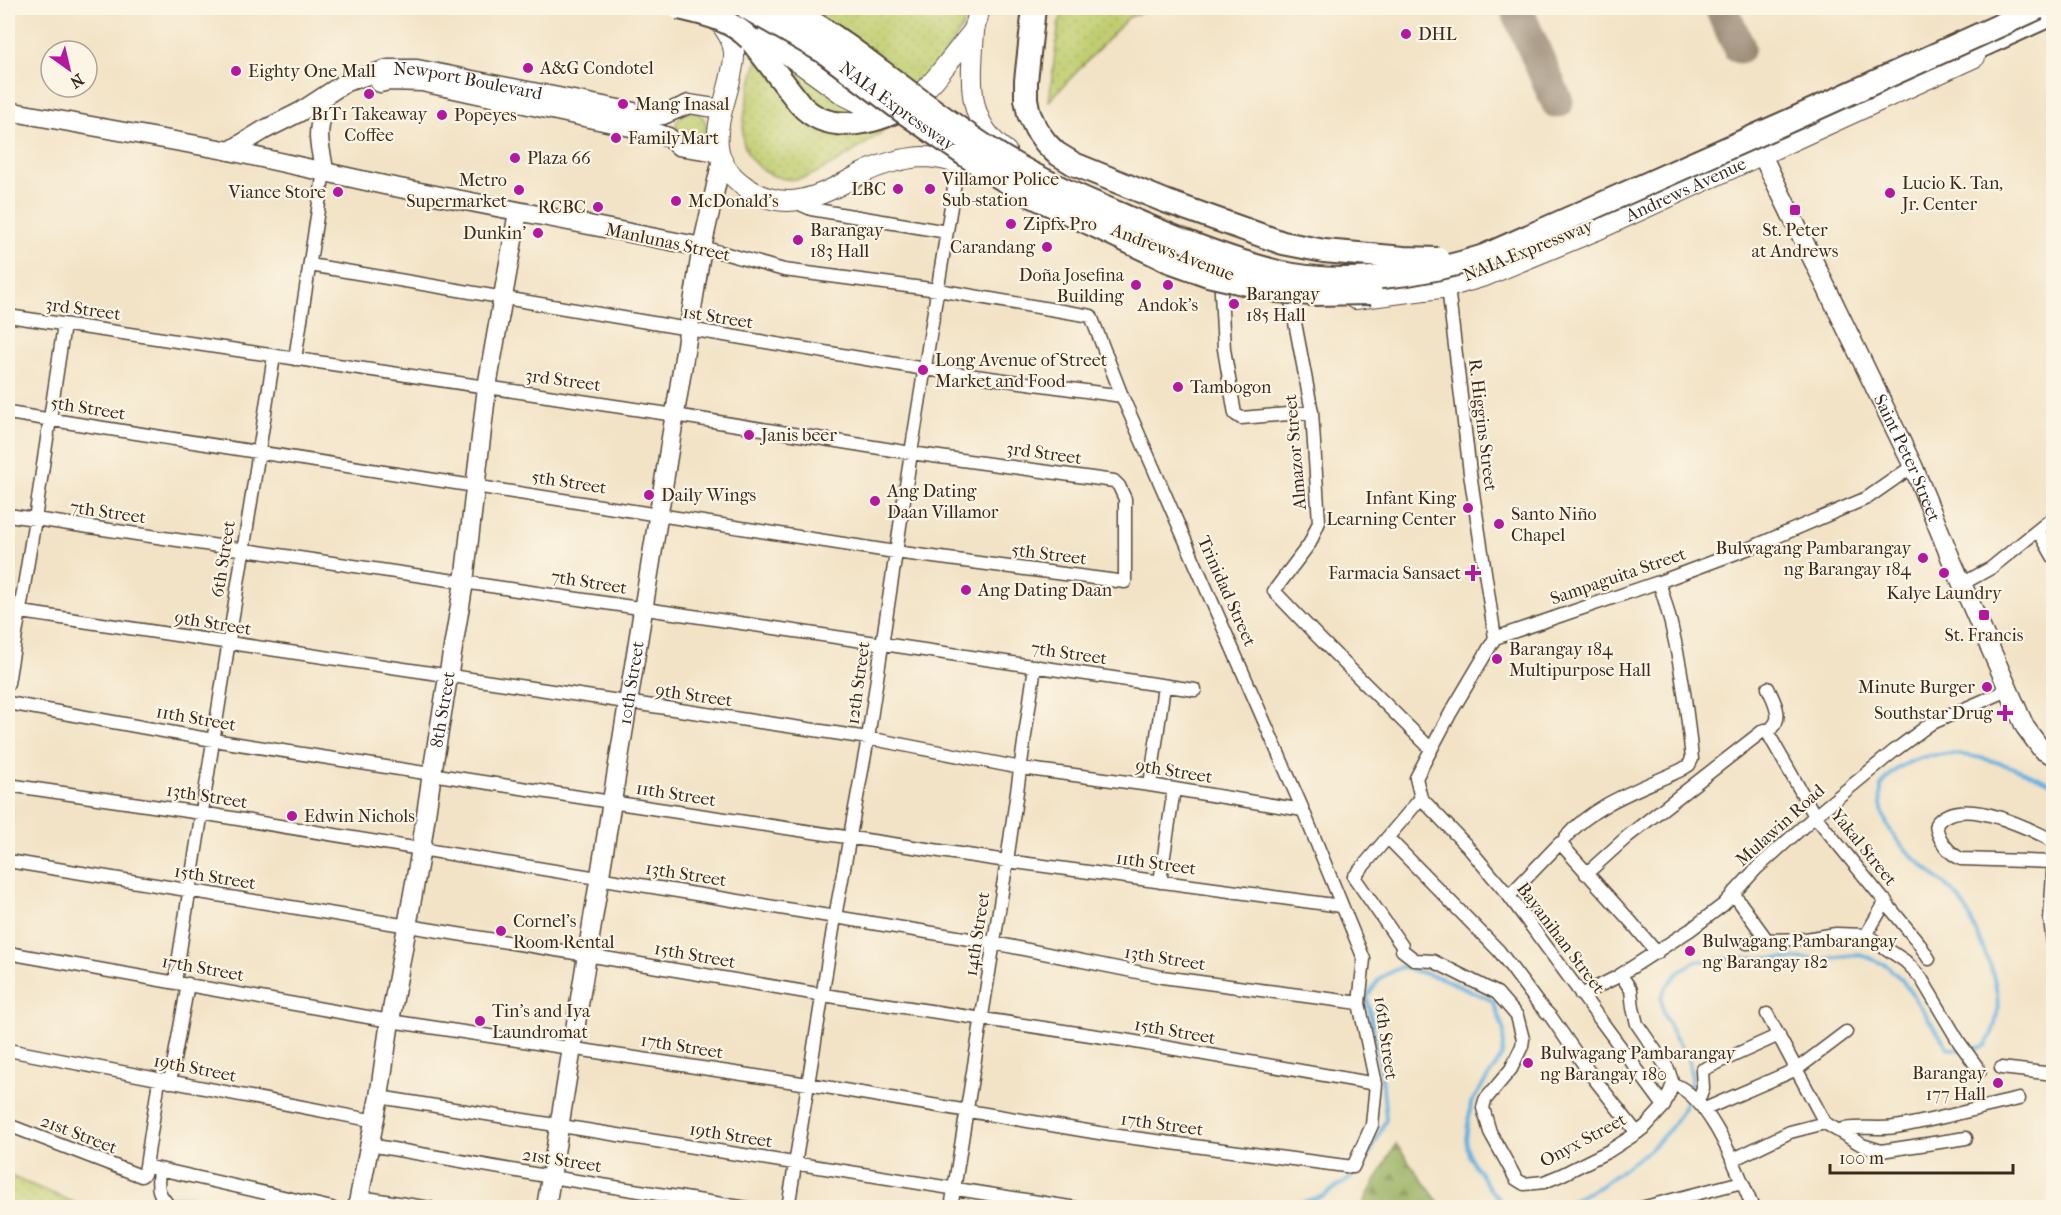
<svg xmlns="http://www.w3.org/2000/svg" width="2061" height="1215" font-family="'IM FELL French Canon',serif">
  <defs>
    <pattern id="grass-dots" width="8" height="8" patternUnits="userSpaceOnUse" patternTransform="scale(1.5)"><rect width="8" height="8" fill="#c0ce70"/><path d="M2 2h.1M6 6h.1" fill="none" stroke="#a6b161" stroke-width="1.8" stroke-linecap="round"/></pattern>
    <pattern id="forest-firs" width="22" height="20" patternUnits="userSpaceOnUse" patternTransform="scale(1.5)"><rect width="22" height="20" fill="#98b162"/><path d="M5 1l3.5 6h-7zM16 11l3.5 6h-7z" fill="#7d9050"/></pattern>
  </defs>
  <rect width="100%" height="100%" fill="#fcf5e5"/>
  <filter id="ink" filterUnits="userSpaceOnUse"><feTurbulence type="fractalNoise" baseFrequency=".0167" numOctaves="2"/><feDisplacementMap in="SourceGraphic" scale="12" xChannelSelector="R" yChannelSelector="G"/><feConvolveMatrix kernelMatrix="1 2 1 2 8 2 1 2 1" color-interpolation-filters="sRGB"/></filter>
  <filter id="wash" filterUnits="userSpaceOnUse"><feTurbulence type="fractalNoise" baseFrequency=".008" numOctaves="4" result="noise"/><feDisplacementMap in="SourceGraphic" scale="24" xChannelSelector="R" yChannelSelector="G"/><feGaussianBlur stdDeviation="1.35" result="paint"/><feColorMatrix in="noise" values="0 0 0 0 0 0 0 0 0 0 0 0 0 0 0 0 0 1.4 0 .05"/><feComposite in="paint" operator="in"/></filter>
  <g filter="url(#wash)">
    <rect width="100%" height="100%" fill="#f2e3c6"/>
    <path fill="url(#grass-dots)" stroke="#7e7c47" stroke-width="1.5" d="M777 8H970C963 33 946 52 930 73 918 89 908 107 894 121 878 138 828 169 806 177 779 186 748 167 743 140 742 131 744 121 745 112 751 76 762 42 777 8Z
      M1067 8H1152L1128 18 1049 101 1059 22Z
      M676 127a15 15 0 1 1 30 0a15 15 0 1 1-30 0Z
      M8 1175 85 1207H8Z"/>
    <path fill="url(#forest-firs)" stroke="#6a6e40" stroke-width="1.5" d="M1396 1144 1442 1207H1361Z"/>
    <g fill="none" stroke-linecap="round" stroke-linejoin="round">
      <path stroke="#66b1df" stroke-width="4" d="M1968 1050 1985 1046C2010 1009 1993 971 1977 934 1972 923 1968 910 1961 901 1936 870 1886 848 1881 804 1880 798 1881 792 1881 786 1886 780 1891 773 1897 769 1946 737 2006 764 2054 784
        M168 1198 188 1197 227 1208
        M1283 1208 1323 1196 1352 1177 1371 1152 1386 1119 1382 1077 1367 997 1380 978 1401 967 1441 978 1493 1001 1504 1031 1502 1056 1471 1103 1466 1139 1469 1156 1490 1189 1506 1206 1510 1208
        M1556 1208 1599 1187 1649 1150 1670 1129 1685 1106 1692 1078 1688 1058 1673 1034 1664 1014 1661 997 1666 987 1681 970 1697 961 1739 958 1825 959 1860 954 1886 965 1902 980 1948 1048 1961 1050"/>
      <path stroke="#968672" stroke-width="33" d="M1516 8 1557 102
        M1721 8 1739 47"/>
    </g>
  </g>
  <g filter="url(#ink)">
    <g fill="none" stroke-linecap="round" stroke-linejoin="round">
      <defs>
        <path id="street" d="M793 201 811 209 947 232
          M310 265 925 369 1122 396
          M1220 274 1224 349 1235 414 1241 418 1312 412
          M1448 287 1470 473 1495 638 1450 714 1416 778 1421 798 1466 845 1509 896 1664 1106
          M1289 291 1312 412 1319 522 1310 543 1274 591 1319 638 1431 749
          M8 316 675 415 911 453 1114 481 1119 486 1125 499V582L895 552 8 413
          M295 359 324 171
          M8 515 1195 690
          M2038 530 2054 558
          M1962 584 1991 568 2054 517
          M8 610 868 738 1021 768 1150 785 1303 810
          M1495 638 1659 582 1755 546 1867 498 1913 466
          M8 683 35 519 64 325
          M1768 688C1772 697 1781 712 1776 722 1773 728 1769 728 1769 735L1815 816 1918 942 1929 959
          M8 703 213 740 611 802 1007 861 1341 906
          M8 785 201 813 994 943 1162 977 1359 1003
          M1150 785 1164 686
          M1421 798 1354 877 1402 946V950L1415 960 1433 961 1497 993 1517 1016 1523 1039 1522 1046 1511 1069 1485 1100 1483 1108 1490 1132 1516 1179 1524 1184 1544 1182 1561 1175 1609 1151 1637 1133 1646 1126 1664 1106 1673 1084 1668 1069 1637 1024 1633 1008 1631 990 1621 975
          M1388 838 1499 951 1537 1002 1551 1017 1589 1072 1637 1133
          M1565 838C1595 803 1640 789 1681 770L1689 765 1692 759C1686 699 1678 639 1659 582
          M2054 858 2050 920 2054 950
          M8 861 587 955 823 995 1124 1040 1376 1084
          M2053 862 1961 859C1948 853 1937 838 1936 824 1956 798 2006 819 2029 829 2037 833 2047 836 2054 843
          M1586 874 1628 836 1764 730H1770
          M1160 882 1174 789
          M1733 893 1767 940
          M1509 896 1560 843 1632 923 1657 953
          M1866 935 1886 901
          M1747 943 1767 940 1806 939 1836 934 1866 935 1905 961 1912 968 1921 978 1959 1042 1980 1071
          M8 953 390 1021 808 1084 1111 1135 1353 1167 1372 1125 1376 1084 1359 1003 1364 959 1303 810 1122 396 1091 316 938 290 784 270 702 247
          M175 982 274 356
          M1581 995 1617 977 1690 930 1723 905 1757 868 1815 816 1894 751 1930 724 2008 690
          M1767 1014 1825 1123 1862 1145 1881 1151 1966 1138
          M8 1050 375 1121
          M2001 1068 2054 1074
          M170 1082 188 984
          M1673 1084C1711 1097 1738 1173 1753 1208
          M379 1097 1076 1208
          M1698 1101 1703 1088 1702 1070 1779 1035
          M1705 1109 1797 1069 1846 1032
          M8 1125 141 1176 144 1174 146 1166 159 1080
          M1839 1130C1857 1125 1876 1130 1895 1127 1938 1120 1977 1108 2019 1099
          M370 1145 551 1177 747 1208
          M1732 1160 1790 1132 1825 1123
          M146 1166 332 1208
          M159 1169C157 1189 157 1193 171 1208
          M360 1197 430 1208
          M788 1208 835 917 868 738 911 453 958 163
          M951 1208 1007 861 1035 666
          M1641 1208 1742 1182"/>
        <g id="secondary">
          <path d="M380 83 389 81 422 82 654 132 668 137 679 146 719 152"/>
          <path d="M8 111 225 150 384 185 702 247"/>
          <path d="M323 112C315 140 321 145 324 171"/>
          <path id="s1" d="M230 151 264 130 300 112 346 82 388 69H417L654 116 663 115 689 104 721 109"/>
          <path id="s2" d="M1762 155 1913 466 1951 559 2025 727 2042 750 2054 756"/>
          <path id="s3" d="M357 1208 379 1097 390 1021 421 849 432 773 464 582 487 387 518 212"/>
          <path id="s4" d="M546 1208 702 247 722 159"/>
        </g>
        <g id="primary">
          <path d="M716 8 745 18 769 41 844 95 862 104 884 108 904 106 915 100 935 79 974 30 980 8"/>
          <path d="M714 17C725 27 735 42 734 57 731 104 692 151 746 187 787 216 823 194 861 174 878 165 903 158 922 157 943 157 961 164 979 172"/>
          <path d="M974 30C972 75 963 121 1006 151"/>
          <path id="s5" d="M1355 299 1448 287 1485 276 1599 229 1975 57"/>
        </g>
        <path id="highway" d="M1034 8 1026 81V99L1029 114 1036 129 1046 143 1056 153 1074 164 1165 201 1283 243 1324 251
          M750 39 800 104C830 138 883 122 915 100
          M1955 58 2054 13
          M1447 282 1484 271"/>
      </defs>
      <use href="#street" stroke="#564637" stroke-width="15"/>
      <use href="#secondary" stroke="#564637" stroke-width="21"/>
      <use href="#primary" stroke="#564637" stroke-width="22"/>
      <use href="#highway" stroke="#564637" stroke-width="26"/>
      <use href="#street" stroke="#fff" stroke-width="12"/>
      <use href="#secondary" stroke="#fff" stroke-width="18"/>
      <use href="#primary" stroke="#fff" stroke-width="20"/>
      <use href="#highway" stroke="#fff" stroke-width="22"/>
      <defs>
        <g id="highway-bridge">
          <path d="M679 8C705 14 730 19 750 39"/>
          <path id="s6" d="M747 8 824 52 901 110 981 166 1026 193 1169 261 1208 275 1278 291 1312 294 1371 293"/>
          <path d="M786 8C819 24 848 46 877 68 914 96 952 125 991 150 1034 178 1082 198 1129 218 1178 239 1227 259 1278 272 1342 287 1423 276 1484 256L1791 120 2038 8"/>
          <path d="M1324 251 1404 258 1438 259"/>
        </g>
      </defs>
      <use href="#highway-bridge" stroke="#564637" stroke-width="26" stroke-linecap="butt"/>
      <use href="#highway-bridge" stroke="#fff" stroke-width="22"/>
    </g>
  </g>
  <g fill="#b5179e" stroke="#fcf5e5" stroke-width="2">
    <circle cx="1406" cy="34" r="6"/>
    <circle cx="528" cy="68" r="6"/>
    <circle cx="236" cy="71" r="6"/>
    <circle cx="369" cy="94" r="6"/>
    <circle cx="623" cy="104" r="6"/>
    <circle cx="442" cy="115" r="6"/>
    <circle cx="616" cy="138" r="6"/>
    <circle cx="515" cy="158" r="6"/>
    <circle cx="898" cy="189" r="6"/>
    <circle cx="930" cy="189" r="6"/>
    <circle cx="519" cy="190" r="6"/>
    <circle cx="338" cy="192" r="6"/>
    <circle cx="1890" cy="193" r="6"/>
    <circle cx="676" cy="201" r="6"/>
    <circle cx="598" cy="207" r="6"/>
    <rect x="1789" y="204" width="12" height="12" rx="3"/>
    <circle cx="1011" cy="224" r="6"/>
    <circle cx="538" cy="233" r="6"/>
    <circle cx="798" cy="240" r="6"/>
    <circle cx="1047" cy="247" r="6"/>
    <circle cx="1136" cy="285" r="6"/>
    <circle cx="1168" cy="285" r="6"/>
    <circle cx="1234" cy="304" r="6"/>
    <circle cx="923" cy="370" r="6"/>
    <circle cx="1178" cy="387" r="6"/>
    <circle cx="749" cy="435" r="6"/>
    <circle cx="649" cy="495" r="6"/>
    <circle cx="875" cy="501" r="6"/>
    <circle cx="1468" cy="508" r="6"/>
    <circle cx="1499" cy="524" r="6"/>
    <circle cx="1923" cy="558" r="6"/>
    <path d="M1470 564h6v6h6v6h-6v6h-6v-6h-6v-6h6z"/>
    <circle cx="1944" cy="573" r="6"/>
    <circle cx="966" cy="590" r="6"/>
    <rect x="1978" y="609" width="12" height="12" rx="3"/>
    <circle cx="1497" cy="659" r="6"/>
    <circle cx="1987" cy="687" r="6"/>
    <path d="M2002 704h6v6h6v6h-6v6h-6v-6h-6v-6h6z"/>
    <circle cx="292" cy="816" r="6"/>
    <circle cx="501" cy="931" r="6"/>
    <circle cx="1690" cy="951" r="6"/>
    <circle cx="480" cy="1021" r="6"/>
    <circle cx="1528" cy="1063" r="6"/>
    <circle cx="1998" cy="1083" r="6"/>
  </g>
  <g text-anchor="middle" stroke-width="4.5" stroke-linejoin="round" paint-order="stroke">
    <g font-size="18" fill="#3b2a1e" stroke="#fcf5e5" text-anchor="start">
      <text x="1418" y="40">DHL</text>
      <text x="540" y="74">A&amp;G Condotel</text>
      <text x="248" y="77">Eighty One Mall</text>
      <text x="635" y="110">Mang Inasal</text>
      <text x="369" y="120" text-anchor="middle">B1T1 Takeaway<tspan x="369" dy="21">Coffee</tspan></text>
      <text x="454" y="121">Popeyes</text>
      <text x="628" y="144">FamilyMart</text>
      <text x="527" y="164">Plaza 66</text>
      <text x="942" y="185">Villamor Police<tspan x="942" dy="21">Sub-station</tspan></text>
      <text x="507" y="186" text-anchor="end">Metro<tspan x="507" dy="21">Supermarket</tspan></text>
      <text x="1902" y="189">Lucio K. Tan,<tspan x="1902" dy="21">Jr. Center</tspan></text>
      <text x="886" y="195" text-anchor="end">LBC</text>
      <text x="326" y="198" text-anchor="end">Viance Store</text>
      <text x="688" y="207">McDonald's</text>
      <text x="586" y="213" text-anchor="end">RCBC</text>
      <text x="1023" y="230">Zipfx Pro</text>
      <text x="810" y="236">Barangay<tspan x="810" dy="21">183 Hall</tspan></text>
      <text x="1795" y="236" text-anchor="middle">St. Peter<tspan x="1795" dy="21">at Andrews</tspan></text>
      <text x="526" y="239" text-anchor="end">Dunkin'</text>
      <text x="1035" y="253" text-anchor="end">Carandang</text>
      <text x="1124" y="281" text-anchor="end">Doña Josefina<tspan x="1124" dy="21">Building</tspan></text>
      <text x="1246" y="300">Barangay<tspan x="1246" dy="21">185 Hall</tspan></text>
      <text x="1168" y="311" text-anchor="middle">Andok's</text>
      <text x="935" y="366">Long Avenue of Street<tspan x="935" dy="21">Market and Food</tspan></text>
      <text x="1190" y="393">Tambogon</text>
      <text x="761" y="441">Janis beer</text>
      <text x="887" y="497">Ang Dating<tspan x="887" dy="21">Daan Villamor</tspan></text>
      <text x="661" y="501">Daily Wings</text>
      <text x="1456" y="504" text-anchor="end">Infant King<tspan x="1456" dy="21">Learning Center</tspan></text>
      <text x="1511" y="520">Santo Niño<tspan x="1511" dy="21">Chapel</tspan></text>
      <text x="1911" y="554" text-anchor="end">Bulwagang Pambarangay<tspan x="1911" dy="21">ng Barangay 184</tspan></text>
      <text x="1461" y="579" text-anchor="end">Farmacia Sansaet</text>
      <text x="978" y="596">Ang Dating Daan</text>
      <text x="1944" y="599" text-anchor="middle">Kalye Laundry</text>
      <text x="1984" y="641" text-anchor="middle">St. Francis</text>
      <text x="1509" y="655">Barangay 184<tspan x="1509" dy="21">Multipurpose Hall</tspan></text>
      <text x="1975" y="693" text-anchor="end">Minute Burger</text>
      <text x="1993" y="719" text-anchor="end">Southstar Drug</text>
      <text x="304" y="822">Edwin Nichols</text>
      <text x="513" y="927">Cornel's<tspan x="513" dy="21">Room Rental</tspan></text>
      <text x="1702" y="947">Bulwagang Pambarangay<tspan x="1702" dy="21">ng Barangay 182</tspan></text>
      <text x="492" y="1017">Tin's and Iya<tspan x="492" dy="21">Laundromat</tspan></text>
      <text x="1540" y="1059">Bulwagang Pambarangay<tspan x="1540" dy="21">ng Barangay 180</tspan></text>
      <text x="1986" y="1079" text-anchor="end">Barangay<tspan x="1986" dy="21">177 Hall</tspan></text>
    </g>
    <g font-size="18" fill="#3b2a1e" stroke="#fcf5e5">
      <text dy="6" stroke="none"><textPath href="#s1" startOffset="260">Newport Boulevard</textPath></text>
      <text dy="6" stroke="none"><textPath href="#s6" startOffset="180">NAIA Expressway</textPath></text>
      <text dy="6" stroke="none"><textPath href="#s5" startOffset="351">Andrews Avenue</textPath></text>
      <text transform="translate(668 242) rotate(12)" y="6">Manlunas Street</text>
      <text transform="translate(1528 250) rotate(-22)" y="6">NAIA Expressway</text>
      <text transform="translate(1173 252) rotate(21)" y="6">Andrews Avenue</text>
      <text transform="translate(83 309) rotate(8)" y="6">3rd Street</text>
      <text transform="translate(718 317) rotate(9)" y="6">1st Street</text>
      <text transform="translate(563 380) rotate(8)" y="6">3rd Street</text>
      <text transform="translate(88 408) rotate(9)" y="6">5th Street</text>
      <text transform="translate(1483 425) rotate(83)" y="6">R. Higgins Street</text>
      <text transform="translate(1295 452) rotate(-95)" y="6">Almazor Street</text>
      <text transform="translate(1044 453) rotate(8)" y="6">3rd Street</text>
      <text dy="6" stroke="none"><textPath href="#s2" startOffset="336">Saint Peter Street</textPath></text>
      <text transform="translate(569 482) rotate(9)" y="6">5th Street</text>
      <text transform="translate(108 512) rotate(8)" y="6">7th Street</text>
      <text transform="translate(1049 554) rotate(7)" y="6">5th Street</text>
      <text transform="translate(223 559) rotate(-81)" y="6">6th Street</text>
      <text transform="translate(1618 576) rotate(-19)" y="6">Sampaguita Street</text>
      <text transform="translate(589 582) rotate(9)" y="6">7th Street</text>
      <text transform="translate(1227 591) rotate(66)" y="6">Trinidad Street</text>
      <text transform="translate(213 623) rotate(9)" y="6">9th Street</text>
      <text transform="translate(1069 653) rotate(8)" y="6">7th Street</text>
      <text dy="6" stroke="none"><textPath href="#s4" startOffset="532">10th Street</textPath></text>
      <text transform="translate(858 683) rotate(-82)" y="6">12th Street</text>
      <text transform="translate(694 695) rotate(8)" y="6">9th Street</text>
      <text dy="6" stroke="none"><textPath href="#s3" startOffset="506">8th Street</textPath></text>
      <text transform="translate(196 718) rotate(10)" y="6">11th Street</text>
      <text transform="translate(1174 771) rotate(9)" y="6">9th Street</text>
      <text transform="translate(676 794) rotate(9)" y="6">11th Street</text>
      <text transform="translate(207 796) rotate(9)" y="6">13th Street</text>
      <text transform="translate(1780 825) rotate(-42)" y="6">Mulawin Road</text>
      <text transform="translate(1864 847) rotate(51)" y="6">Yakal Street</text>
      <text transform="translate(1156 863) rotate(8)" y="6">11th Street</text>
      <text transform="translate(686 874) rotate(9)" y="6">13th Street</text>
      <text transform="translate(215 877) rotate(9)" y="6">15th Street</text>
      <text transform="translate(977 934) rotate(-81)" y="6">14th Street</text>
      <text transform="translate(1561 938) rotate(53)" y="6">Bayanihan Street</text>
      <text transform="translate(695 955) rotate(10)" y="6">15th Street</text>
      <text transform="translate(1165 958) rotate(9)" y="6">13th Street</text>
      <text transform="translate(203 968) rotate(10)" y="6">17th Street</text>
      <text transform="translate(1175 1031) rotate(10)" y="6">15th Street</text>
      <text transform="translate(1386 1038) rotate(82)" y="6">16th Street</text>
      <text transform="translate(682 1046) rotate(9)" y="6">17th Street</text>
      <text transform="translate(195 1068) rotate(11)" y="6">19th Street</text>
      <text transform="translate(1162 1124) rotate(8)" y="6">17th Street</text>
      <text transform="translate(79 1134) rotate(21)" y="6">21st Street</text>
      <text transform="translate(731 1135) rotate(9)" y="6">19th Street</text>
      <text transform="translate(1583 1140) rotate(-28)" y="6">Onyx Street</text>
      <text transform="translate(562 1160) rotate(9)" y="6">21st Street</text>
    </g>
  </g>
  <rect width="2061" height="1215" fill="none" stroke="#fcf5e5" stroke-width="30"/>
  <g transform="translate(69 69) rotate(146)"><circle r="28" fill="#fcf5e5" stroke="#afa495" stroke-width="1.5"/>
  <path d="M0-4.5L10 22L0 15L-10 22Z" fill="#b5179e"/>
  <text y="-9" font-size="16" font-weight="bold" text-anchor="middle" fill="#3b2a1e">N</text>
  </g>
  <path d="M1830 1164v9h183v-9" fill="none" stroke="#3b2a1e" stroke-width="3"/>
  <text x="1839" y="1164" font-size="18" fill="#3b2a1e" stroke="#fcf5e5" stroke-width="4.5" paint-order="stroke">100 m</text>
</svg>
